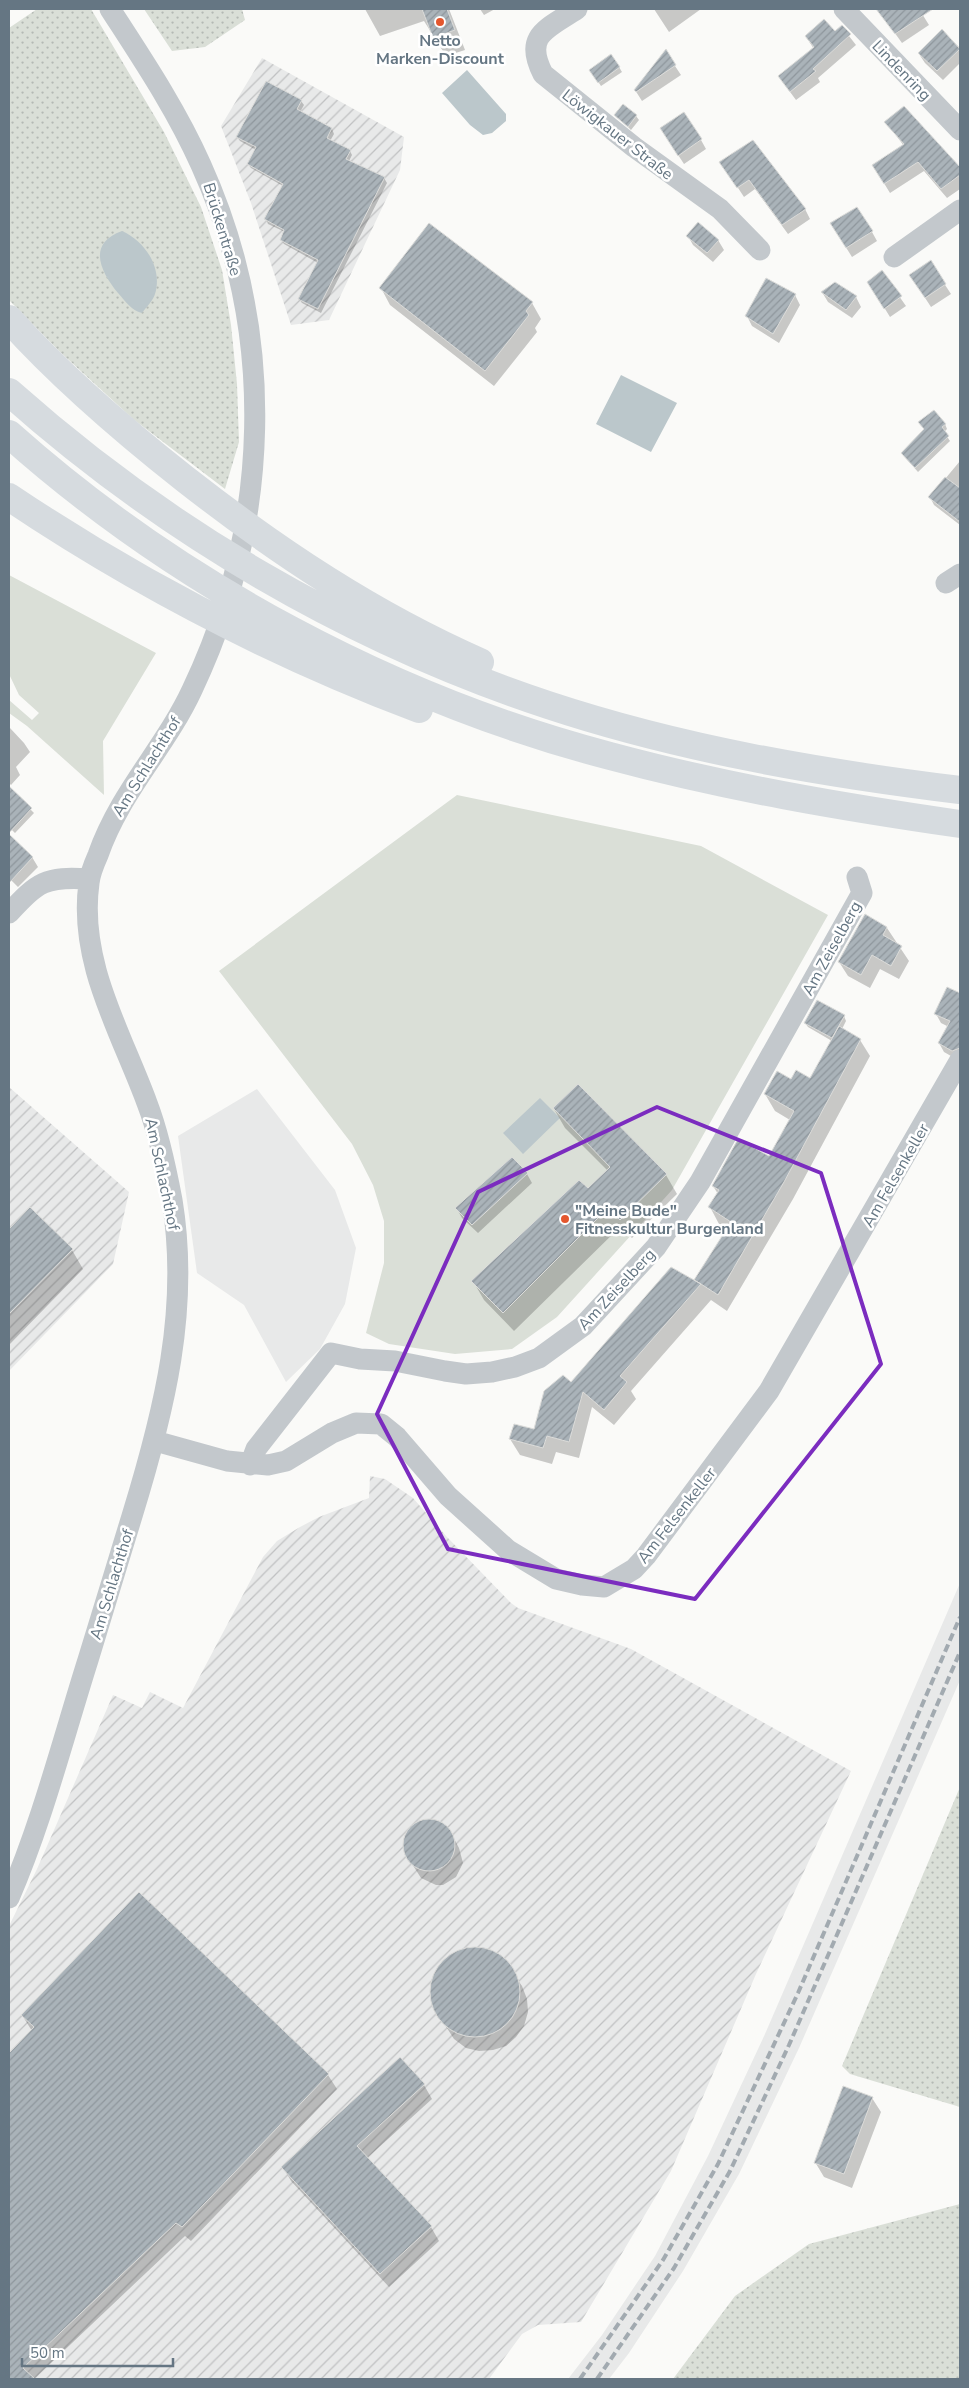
<svg xmlns="http://www.w3.org/2000/svg" width="969" height="2388" font-family="'Nunito Sans',sans-serif">
  <defs>
    <pattern id="industrial-furrows" width="10" height="10" patternUnits="userSpaceOnUse" patternTransform="scale(1.25)"><rect width="10" height="10" fill="#e8e9e9"/><path d="M-1 1l2-2M0 10L10 0M9 11l2-2" fill="none" stroke="#c0c1c2"/></pattern>
    <pattern id="grass-dots" width="8" height="8" patternUnits="userSpaceOnUse" patternTransform="scale(1.25)"><rect width="8" height="8" fill="#dadfd7"/><path d="M2 2h.1M6 6h.1" fill="none" stroke="#b4b9b4" stroke-width="1.8" stroke-linecap="round"/></pattern>
    <pattern id="building-hatch" width="6" height="6" patternUnits="userSpaceOnUse" patternTransform="scale(1.25)"><rect width="6" height="6" fill="#aab3b9"/><path d="M-1 1l2-2M0 6l6-6M5 7l2-2" fill="none" stroke="#8e969c"/></pattern>
  </defs>
  <rect width="100%" height="100%" fill="#fafaf8"/>
  <path fill="#e8e9e9" d="M257 1089 335 1190 356 1248 345 1304 320 1349 286 1382 244 1305 197 1273 178 1136Z
    M960 1583V1680L799 2048 739 2174 683 2271 629 2353 609 2379H568L602 2335 655 2256 708 2156 765 2034Z"/>
  <path fill="url(#industrial-furrows)" d="M262 58 404 137 400 170 329 320 291 325 251 203 221 126Z
    M9 1087 129 1192 113 1264 9 1371Z
    M370 1476 385 1479 413 1498 447 1537 511 1603 518 1608 631 1649 851 1771 756 1974 671 2171 581 2322 538 2325 522 2334 489 2379H9V1926L37 1869 113 1695 142 1708 150 1692 183 1708 263 1557 277 1541 300 1527 319 1517 369 1498Z"/>
  <path fill="url(#grass-dots)" d="M37 9H91L164 132 201 207 222 270 231 325 237 384 239 442 225 489 133 419 59 351 9 300V28Z
    M144 9H242L245 20 205 47 172 51Z
    M960 1787V2107L850 2074 842 2066Z
    M960 2204V2379H673L735 2296 809 2244Z"/>
  <path fill="#dadfd7" d="M9 575 156 653 103 741 104 795 27 726 9 713V700L32 720 39 713 19 695 9 674Z
    M457 795 701 846 828 915 672 1190 557 1317 512 1349 455 1354 389 1344 366 1333 384 1263V1221L373 1185 352 1144 219 971Z"/>
  <path fill="#bbc7cb" d="M467 70 506 114V121L492 133 483 135 470 125 442 93Z
    M122 231C145 241 163 268 155 294 153 301 146 307 142 313 131 310 126 302 118 293 101 272 86 244 122 231Z
    M621 375 677 403 651 452 596 424Z
    M540 1098 560 1118 523 1154 503 1133Z"/>
  <path fill="#0003" d="M365 9H449L465 50 446 56 424 21 380 36Z
    M480 9H495L484 15Z
    M654 9H701L669 32Z
    M882 9H919L929 25 902 43 879 11Z
    M842 27 856 45 818 78 820 82 796 100 779 77 814 49 806 37 834 33Z
    M942 31 960 48V63L943 80 925 63 919 54Z
    M665 51 681 75 642 101 635 90Z
    M619 67 622 72 601 86 593 74Z
    M301 101 304 105 300 112 332 129 334 134 330 141 350 151 352 155 349 161 384 178 387 183 321 313 302 303 299 299 318 263 284 244 281 240 285 232 268 224 266 219 283 186 251 168 248 164 256 150 240 141 237 137Z
    M904 107 960 169V189L947 198 924 171 890 193 879 175 904 146 886 122Z
    M616 115 636 116 639 120 631 130Z
    M667 138 701 140 706 149 684 164Z
    M721 162 805 209 810 219 788 234 755 189 744 197Z
    M872 232 877 241 852 257 837 233Z
    M688 236 718 240 724 250 713 262 693 245Z
    M930 262 951 294 931 307 916 284Z
    M882 272 906 306 890 317 874 291Z
    M381 288 532 303 541 319 535 328 537 332 494 386 390 305Z
    M822 292 856 297 861 307 852 318 828 302Z
    M795 295 800 305 779 343 752 326 747 316Z
    M945 424 947 429 944 432 950 441 918 472 902 454Z
    M960 461V525L934 505 930 497Z
    M10 728 24 743 30 752 16 767 20 775 11 785 9 783Z
    M9 788 34 813 15 833 9 827Z
    M9 836 32 857 38 867 18 887 9 878Z
    M887 928 909 961 899 979 880 969 870 988 848 976 839 962Z
    M948 989 960 994V1058L958 1060 944 1052 939 1043 949 1027 941 1023 936 1014Z
    M844 1016 846 1021 842 1029 860 1040 870 1056 793 1199 727 1311 711 1300 631 1391 636 1399 614 1425 592 1407 579 1458 556 1452 552 1464 520 1455 510 1439 535 1431 571 1384 698 1284 696 1280 727 1229 719 1224 710 1207 718 1194 713 1186 769 1158 790 1120 775 1111 765 1094 792 1080H811L832 1041 808 1027 805 1023Z
    M578 1086 666 1175 677 1194 632 1238 620 1227 514 1331 484 1300 473 1281 588 1190 608 1171 565 1128 554 1109Z
    M527 1174 532 1183 478 1233 462 1218 457 1209Z
    M30 1209 72 1250 83 1269 9 1345V1231Z
    M431 1820 446 1827 451 1833 459 1848 463 1863 456 1877 443 1885H436L421 1878 407 1856 405 1839 409 1831 415 1825Z
    M139 1894 328 2075 337 2089 191 2241 185 2236 34 2379H9V2055L32 2031 22 2015Z
    M478 1949 493 1952 504 1960 522 1986 527 1999 528 2012 524 2026 516 2037 506 2046 493 2050 479 2051 466 2048 454 2039 436 2011 432 1997 433 1982 439 1968 450 1957 463 1950Z
    M424 2085 432 2099 367 2158 431 2227 439 2241 389 2287 291 2181 283 2167Z
    M872 2098 881 2112 852 2188 824 2177 815 2162Z"/>
  <path fill="url(#building-hatch)" stroke="#dcdcda" d="M422 9H447L455 30 433 38Z
    M876 9H933L895 34Z
    M824 19 835 31 842 25 851 34 813 69 816 71 790 92 778 76 814 47 805 36Z
    M942 29 960 49 937 71 918 53Z
    M666 49 676 65 636 92 634 90Z
    M611 54 620 67 598 83 589 70Z
    M266 81 302 100 297 109 332 128 327 138 351 150 346 159 385 177 318 309 298 299 318 260 280 240 284 230 264 219 283 184 247 164 256 147 236 137Z
    M623 104 637 115 628 127 614 115Z
    M904 106 960 167V175L941 189 918 162 884 184 872 165 904 144 884 122Z
    M684 112 702 139 678 156 660 128Z
    M753 140 806 209 782 225 749 180 737 188 719 162Z
    M857 207 873 231 846 248 830 223Z
    M698 222 719 240 707 253 686 236Z
    M429 223 533 302 526 311 529 315 485 371 379 288Z
    M931 260 946 284 925 298 909 275Z
    M882 270 902 296 884 309 867 282Z
    M766 278 796 294 773 334 745 316Z
    M835 282 857 296 846 310 821 292Z
    M934 410 946 424 942 427 949 436 915 468 901 453 924 429 918 422Z
    M945 477 960 488V522L928 497Z
    M9 786 32 808 9 833Z
    M9 834 33 857 9 883Z
    M865 914 887 927 883 935 902 946 891 966 872 955 861 975 838 962Z
    M947 987 960 993V1048L952 1051 938 1043 950 1021 934 1014Z
    M817 1000 845 1015 832 1038 804 1023Z
    M839 1026 861 1039 784 1182 718 1295 701 1284 620 1376 627 1382 604 1410 583 1392 569 1442 547 1436 543 1448 509 1439 514 1424 534 1429 544 1391 563 1375 571 1382 671 1267 701 1284 694 1280 731 1222 708 1207 719 1190 712 1186 738 1139 769 1156 794 1111 764 1094 777 1071 791 1079 796 1070 810 1078Z
    M578 1084 667 1174 620 1220 608 1208 503 1313 471 1281 579 1180 588 1188 610 1167 553 1108Z
    M512 1157 528 1173 472 1225 455 1208Z
    M30 1207 73 1249 9 1314V1229Z
    M403 1845a26 26 0 1 1 52 0a26 26 0 1 1-52 0Z
    M139 1892 329 2074 182 2227 176 2223 23 2368 35 2379H9V2053L34 2027 21 2015Z
    M430 1992a45 45 0 1 1 90 0a45 45 0 1 1-90 0Z
    M400 2057 425 2084 357 2146 432 2226 380 2274 281 2167Z
    M843 2086 873 2097 844 2174 814 2163Z"/>
  <g fill="none" stroke-linecap="round" stroke-linejoin="round">
    <path stroke="#c3c8cc" stroke-width="21" d="M577 9C547 29 523 35 543 74L634 147 720 209 760 250
      M844 9 960 130
      M894 257 960 210
      M946 583 960 574
      M9 913C38 882 45 876 89 879
      M155 1441 227 1461 268 1465 286 1461 332 1433 356 1423 381 1424 397 1437 448 1496 508 1550 556 1579 582 1585 604 1587 634 1569 646 1556 769 1391 960 1060
      M250 1465 256 1449 331 1353 360 1359 395 1361 445 1371 466 1374 492 1372 515 1367 539 1358 583 1326 656 1247 700 1182 862 893 857 877
      M9 1898C42 1822 63 1739 88 1660 103 1612 117 1564 132 1516 164 1412 190 1309 172 1200 166 1168 159 1134 147 1103 121 1032 78 962 89 883 90 873 94 864 98 855 120 792 165 748 192 690 271 524 277 333 201 165 176 109 143 60 110 9"/>
    <path stroke="#d6dbdf" stroke-width="28" d="M9 319C62 378 123 430 185 479 277 551 373 615 480 662
      M9 392C165 531 349 639 548 705 681 749 821 773 960 790
      M9 434C177 584 392 699 610 756 725 787 842 807 960 824
      M9 497C137 583 274 654 419 709"/>
    <path stroke="#a2aab0" stroke-width="4" stroke-dasharray="8 4" stroke-linecap="butt" d="M580 2379 663 2260 718 2164 798 1993 960 1617
      M597 2379 674 2268 730 2171 789 2045 960 1652"/>
  </g>
  <path fill="none" stroke="#7b2cbf" stroke-width="4" stroke-linejoin="round" d="M657 1107 821 1173 881 1364 695 1599 448 1549 377 1414 478 1192Z"/>
  <g fill="#e4572e" stroke="#fff" stroke-width="2">
    <circle cx="440" cy="22" r="5"/>
    <circle cx="565" cy="1219" r="5"/>
  </g>
  <g text-anchor="middle" stroke-width="5" stroke-linejoin="round" paint-order="stroke">
    <g font-size="16" font-weight="bold" fill="#657683" stroke="#fff">
      <text x="440" y="46">Netto<tspan x="440" dy="18">Marken-Discount</tspan></text>
      <text x="575" y="1216" text-anchor="start">"Meine Bude"<tspan x="575" dy="18">Fitnesskultur Burgenland</tspan></text>
    </g>
    <g font-size="16" fill="#657683" stroke="#fff">
      <text transform="translate(902 70) rotate(46)" y="6">Lindenring</text>
      <text transform="translate(618 134) rotate(38)" y="6">Löwigkauer Straße</text>
      <text transform="translate(223 229) rotate(73)" y="6">Brückentraße</text>
      <text transform="translate(146 766) rotate(-58)" y="6">Am Schlachthof</text>
      <text transform="translate(831 948) rotate(-61)" y="6">Am Zeiselberg</text>
      <text transform="translate(163 1174) rotate(78)" y="6">Am Schlachthof</text>
      <text transform="translate(895 1175) rotate(-60)" y="6">Am Felsenkeller</text>
      <text transform="translate(616 1289) rotate(-47)" y="6">Am Zeiselberg</text>
      <text transform="translate(676 1515) rotate(-52)" y="6">Am Felsenkeller</text>
      <text transform="translate(111 1584) rotate(-73)" y="6">Am Schlachthof</text>
    </g>
  </g>
  <rect width="969" height="2388" fill="none" stroke="#657683" stroke-width="20"/>
  <path d="M22 2358v8h151v-8" fill="none" stroke="#657683" stroke-width="2.5"/>
  <text x="30" y="2358" font-size="15" fill="#657683" stroke="#ffffff" stroke-width="4" paint-order="stroke">50 m</text>
</svg>
